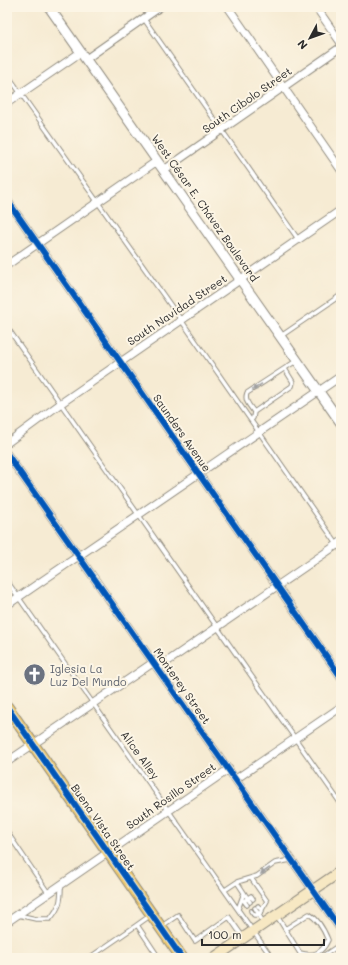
<svg xmlns="http://www.w3.org/2000/svg" width="348" height="965" font-family="Mali,sans-serif">
  <rect width="100%" height="100%" fill="#fcf5e5"/>
  <filter id="ink" filterUnits="userSpaceOnUse"><feTurbulence type="fractalNoise" baseFrequency=".025" numOctaves="2"/><feDisplacementMap in="SourceGraphic" scale="8" xChannelSelector="R" yChannelSelector="G"/><feConvolveMatrix kernelMatrix="1 2 1 2 8 2 1 2 1" color-interpolation-filters="sRGB"/></filter>
  <filter id="wash" filterUnits="userSpaceOnUse"><feTurbulence type="fractalNoise" baseFrequency=".012" numOctaves="4" result="noise"/><feDisplacementMap in="SourceGraphic" scale="16" xChannelSelector="R" yChannelSelector="G"/><feGaussianBlur stdDeviation="0.9" result="paint"/><feColorMatrix in="noise" values="0 0 0 0 0 0 0 0 0 0 0 0 0 0 0 0 0 1.4 0 .05"/><feComposite in="paint" operator="in"/></filter>
  <g filter="url(#wash)">
    <rect width="100%" height="100%" fill="#f6ebd3"/>
  </g>
  <g filter="url(#ink)">
    <g fill="none" stroke-linecap="round" stroke-linejoin="round">
      <defs>
        <path id="service" d="M144 19 298 239
          M7 74 181 320 341 550
          M7 327 341 804
          M281 336 341 295
          M254 412 292 386 293 382 285 369
          M251 420 253 418 254 412C250 406 244 401 247 393L296 361
          M7 581 272 958
          M7 832 49 894
          M251 878 267 901 259 915 263 922
          M237 882 250 902
          M225 890 237 882 257 876 275 863 291 860
          M247 905 244 901 251 896 253 899
          M258 906 262 911
          M255 908 259 915
          M238 909 244 893
          M251 911 254 915H259
          M18 915 36 919H50C60 907 61 901 61 886
          M151 915 137 925 159 958
          M277 916 303 958
          M162 926 178 915 195 941 229 917 243 937
          M285 929 309 914C318 919 324 930 328 940 322 953 314 957 300 953
          M89 958 137 925
          M320 958 341 944"/>
        <path id="minor" d="M228 7 341 170
          M316 7 341 43
          M86 59 160 7
          M7 103 81 52
          M164 170 341 47
          M7 200 341 677
          M7 265 157 161
          M7 443 60 404 341 210
          M7 454 341 930
          M7 605 341 376
          M158 668 341 542
          M7 762 154 662
          M236 779 341 707
          M7 922 229 769"/>
        <path id="tertiary" d="M49 7 341 423"/>
        <path id="secondary" d="M214 958 341 871"/>
        <path id="primary" d="M7 707 182 958"/>
      </defs>
      <use href="#service" stroke="#908b7f" stroke-width="5.5"/>
      <use href="#minor" stroke="#908b7f" stroke-width="9"/>
      <use href="#tertiary" stroke="#908b7f" stroke-width="11"/>
      <use href="#secondary" stroke="#908b7f" stroke-width="12"/>
      <use href="#primary" stroke="#908b7f" stroke-width="13"/>
      <use href="#service" stroke="#fff" stroke-width="3.5"/>
      <use href="#minor" stroke="#fff" stroke-width="7"/>
      <use href="#tertiary" stroke="#fff" stroke-width="9"/>
      <use href="#secondary" stroke="#f7e8c3" stroke-width="10"/>
      <use href="#primary" stroke="#ebc669" stroke-width="11"/>
      <defs>
        <path id="cycleway" d="M7 200 341 677
          M7 454 341 930
          M7 707 182 958"/>
      </defs>
      <use href="#cycleway" stroke="#fcf5e5" stroke-width="8"/>
      <use href="#cycleway" stroke="#0057b8" stroke-width="6"/>
    </g>
    <defs><path id="oneway-solid" d="M-6-.8H1V-3.2L6.5 0L1 3.2V.8H-6Z"/></defs>
    <g fill="#a0a0a0">
      <use href="#oneway-solid" transform="translate(257 387) rotate(146)"/>
      <use href="#oneway-solid" transform="translate(265 871) rotate(145)"/>
    </g>
  </g>
  <defs>
    <symbol id="church-disc" viewBox="-11 -11 22 22"><circle r="9.5" fill="#6b7280" stroke="#fcf5e5"/><path d="M-1.2-6h2.4v3.5h3.3v2.4h-3.3V6h-2.4V-.1h-3.3v-2.4h3.3Z" fill="#fff"/></symbol>
  </defs>
  <g fill-rule="evenodd">
    <use href="#church-disc" x="22" y="662" width="25" height="25"/>
  </g>
  <g text-anchor="middle" stroke-width="4" stroke-linejoin="round" paint-order="stroke">
    <g font-size="11" fill="#2b2b2b" stroke="#fcf5e5">
      <text transform="translate(247 100) rotate(-35)" y="4">South Cibolo Street</text>
      <text transform="translate(205 208) rotate(55)" y="4">West César E. Chávez Boulevard</text>
      <text transform="translate(177 310) rotate(-34)" y="4">South Navidad Street</text>
      <text transform="translate(182 433) rotate(55)" y="4">Saunders Avenue</text>
      <text transform="translate(182 686) rotate(55)" y="4">Monterey Street</text>
      <text transform="translate(140 755) rotate(54)" y="4">Alice Alley</text>
      <text transform="translate(171 796) rotate(-35)" y="4">South Rosillo Street</text>
      <text transform="translate(103 827) rotate(55)" y="4">Buena Vista Street</text>
    </g>
    <g font-size="11" fill="#5b616d" stroke="#fcf5e5" text-anchor="start">
      <text x="50" y="673">Iglesia La<tspan x="50" dy="13">Luz Del Mundo</tspan></text>
    </g>
  </g>
  <rect width="348" height="965" fill="none" stroke="#fcf5e5" stroke-width="24"/>
  <g transform="translate(310 38) rotate(229)" stroke="#fcf5e5" stroke-width="3" paint-order="stroke">
  <path d="M0-3L7 15L0 10L-7 15Z" fill="#2b2b2b"/>
  <text y="-6" font-size="11" font-weight="bold" text-anchor="middle" fill="#2b2b2b">N</text>
  </g>
  <path d="M202 939v6h122v-6" fill="none" stroke="#2b2b2b" stroke-width="2"/>
  <text x="208" y="939" font-size="12" fill="#2b2b2b" stroke="#fcf5e5" stroke-width="3" paint-order="stroke">100 m</text>
</svg>
